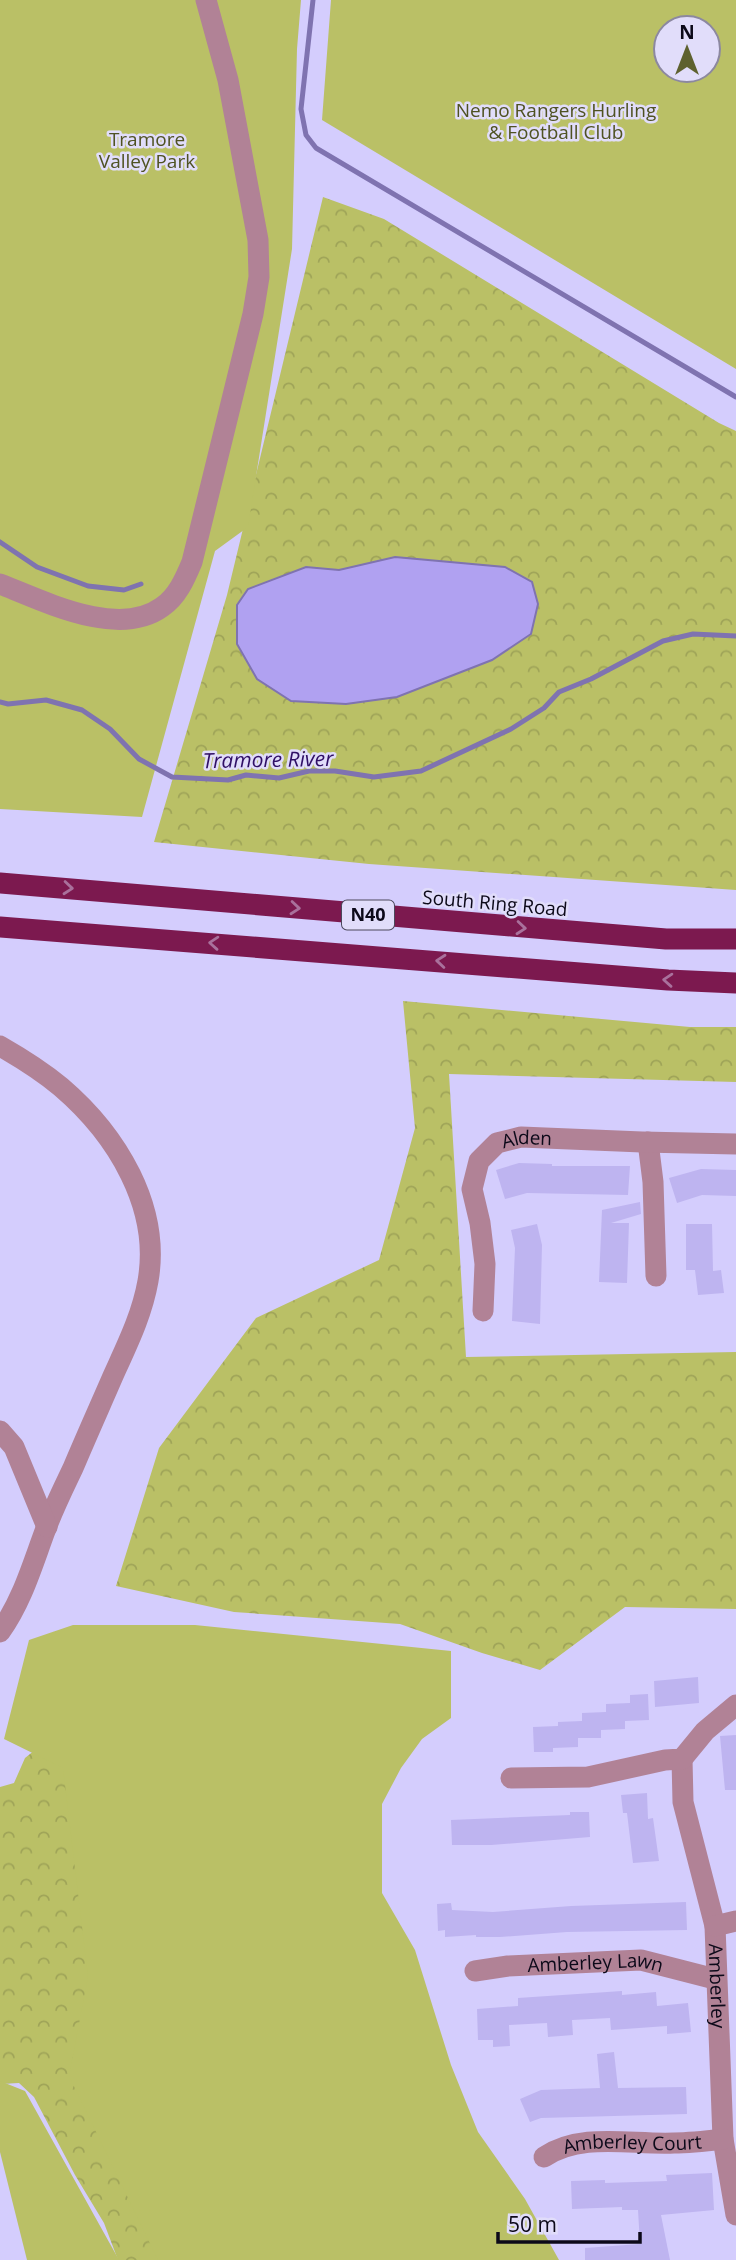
<svg xmlns="http://www.w3.org/2000/svg" width="736" height="2260" font-family="'Open Sans',sans-serif">
  <defs>
    <pattern id="forest-crowns" width="20" height="18" patternUnits="userSpaceOnUse" patternTransform="scale(1.75)"><rect width="20" height="18" fill="#bac066"/><path d="M2 6a3 3 0 1 1 6 0M12 15a3 3 0 1 1 6 0" fill="none" stroke="#9fa458"/></pattern>
  </defs>
  <rect width="100%" height="100%" fill="#d4cdfd"/>
  <path fill="url(#forest-crowns)" d="M323 197 384 219 719 423 736 431V890L369 864 154 842 227 595Z
    M403 1001 690 1027H736V1082L449 1074 466 1357 736 1352V1609L625 1607 540 1670 482 1653 400 1624 234 1612 116 1586 159 1448 256 1318 379 1260 415 1128Z
    M82 1722 255 2260H118L104 2223 75 2175 34 2097 19 2083 0 2084V1787L14 1783 25 1758 50 1738Z"/>
  <path fill="#bac066" fill-rule="evenodd" d="M0 0H301L297 49 292 249 248 527 215 551 142 817 0 809Z
    M331 0H736V369L322 120ZM666 28H708V70H666Z
    M73 1625H195L451 1651V1718L422 1739 401 1768 382 1804V1893L415 1950 451 2065 478 2132 525 2199 559 2260H158L69 2076 88 1977 63 1768 4 1739 29 1640Z
    M0 2081 25 2091 119 2260H27L0 2152Z"/>
  <path fill="#b0a1f1" stroke="#7f73b0" stroke-width="2" d="M395 557 505 567 532 582 538 604 531 634 492 660 397 697 346 704 291 701 257 679 237 644V605L248 589 306 567 339 570Z"/>
  <g fill="none" stroke-linecap="round" stroke-linejoin="round">
    <path stroke="#7f73b0" stroke-width="5" d="M313 0 301 109 306 135 316 148 736 397
      M0 542 37 567 88 586 124 590 141 584
      M0 702 8 704 46 700 82 710 110 729 139 759 172 777 228 780 246 775 279 778 309 771H335L374 777 421 771 511 729 544 708 559 692 591 679 663 641 693 634 736 636"/>
  </g>
  <path fill="#beb4f0" d="M519 1163 552 1164V1166H630L628 1195 527 1193 505 1199 496 1170Z
    M701 1169 736 1170V1196L702 1195 677 1203 669 1178Z
    M640 1202 641 1214 611 1223H629L627 1283 599 1282 602 1210Z
    M537 1224 542 1245 540 1324 512 1321 515 1248 511 1230Z
    M686 1224H712L713 1271 721 1270 724 1293 698 1295 695 1270H686Z
    M698 1677 699 1703 655 1707 654 1681Z
    M648 1694 649 1720 625 1721V1729L601 1730V1738H578V1747L553 1748V1752H534L533 1727 558 1726V1722L582 1721V1713L606 1712V1704L630 1703V1695Z
    M736 1735V1790H725L720 1736Z
    M647 1793 648 1819 653 1818 659 1861 633 1863 627 1813H623L621 1795Z
    M570 1812H589L590 1837 491 1845H452L451 1820 570 1815Z
    M686 1902 687 1930 567 1932 500 1937H476V1935L445 1937V1930L438 1931 437 1904 451 1903 452 1910 493 1912 571 1906Z
    M622 1991V1995L656 1992 657 2006 688 2003 691 2032 667 2034V2026L611 2030 610 2018 572 2020 573 2035 548 2037 547 2023 509 2025 510 2046 493 2047V2040H478L477 2009 518 2006V1998Z
    M614 2052 618 2088 686 2087 687 2114 541 2118 530 2122 520 2099 541 2090 600 2088 597 2054Z
    M712 2173 714 2210 661 2215 670 2260H585V2248L640 2244 638 2210H622V2207L572 2209 571 2181 605 2180V2183L667 2181 666 2175Z"/>
  <g fill="none" stroke-linecap="round" stroke-linejoin="round">
    <g stroke="#b18296" stroke-width="21">
      <path d="M0 584C44 601 118 639 162 607 177 597 185 579 192 562L253 314 259 277 258 240 228 80 206 0"/>
      <path d="M0 1046C21 1058 43 1072 61 1087 117 1135 161 1207 148 1281 142 1315 127 1345 113 1376 100 1406 86 1437 73 1468 63 1489 53 1509 45 1531 32 1566 22 1601 0 1632"/>
      <path d="M648 1142 653 1182 656 1276"/>
      <path id="s1" d="M483 1311 485 1264 480 1223 472 1189 479 1161 497 1143 521 1137 642 1142 736 1144"/>
      <path d="M0 1431 14 1447 47 1527"/>
      <path id="s2" d="M682 1759 683 1802 715 1926 723 2139 736 2215"/>
      <path d="M511 1778 588 1777 665 1760 682 1759 705 1731 736 1705"/>
      <path d="M715 1926 736 1921"/>
      <path id="s3" d="M475 1971 508 1966 641 1960 715 1979"/>
      <path id="s4" d="M544 2157C581 2132 631 2145 674 2143 690 2143 707 2141 723 2139"/>
    </g>
    <path stroke="#7c194f" stroke-width="21" d="M0 883 666 939H736
      M0 927 668 980 736 983"/>
  </g>
  <defs><path id="oneway-chevron" d="M-2-3.5L2.5 0L-2 3.5" fill="none" stroke-width="1.6" stroke-linecap="round" stroke-linejoin="round" transform="scale(1.75)"/></defs>
  <g stroke="#a9719c">
    <use href="#oneway-chevron" transform="translate(68 888) rotate(5)"/>
    <use href="#oneway-chevron" transform="translate(295 908) rotate(5)"/>
    <use href="#oneway-chevron" transform="translate(521 928) rotate(5)"/>
    <use href="#oneway-chevron" transform="translate(214 943) rotate(-176)"/>
    <use href="#oneway-chevron" transform="translate(441 961) rotate(-175)"/>
    <use href="#oneway-chevron" transform="translate(668 980) rotate(-176)"/>
  </g>
  <g text-anchor="middle" stroke-width="5" stroke-linejoin="round" paint-order="stroke">
    <rect fill="#e1ddfa" stroke="#4c495c" stroke-width="2" x="342" y="900.5" width="52" height="29" rx="5"/>
    <g font-size="18" font-weight="bold" fill="#0c0919">
      <text x="368" y="921">N40</text>
    </g>
    <g font-size="19" fill="#4f5222" stroke="#e1ddfa">
      <text x="556" y="117">Nemo Rangers Hurling<tspan x="556" dy="22">&amp; Football Club</tspan></text>
      <text x="147" y="146">Tramore<tspan x="147" dy="22">Valley Park</tspan></text>
    </g>
    <g font-size="19" fill="#0c0919" stroke="#e1ddfa">
      <text transform="translate(495 903) rotate(5)" y="7">South Ring Road</text>
      <text dy="7" stroke="none"><textPath href="#s1" startOffset="208">Alden</textPath></text>
      <text dy="7" stroke="none"><textPath href="#s3" startOffset="121">Amberley Lawn</textPath></text>
      <text dy="7" stroke="none"><textPath href="#s2" startOffset="231">Amberley</textPath></text>
      <text dy="7" stroke="none"><textPath href="#s4" startOffset="91">Amberley Court</textPath></text>
    </g>
    <g font-size="21" font-style="italic" fill="#300f66" stroke="#e1ddfa">
      <text transform="translate(268 760) rotate(-1)" y="7">Tramore River</text>
    </g>
  </g>
  <g transform="translate(687 49)"><circle r="33" fill="#e1ddfa" stroke="#8c88a0" stroke-width="2"/>
  <path d="M0-5L12 26L0 18L-12 26Z" fill="#5e612f"/>
  <text y="-10" font-size="19" font-weight="bold" text-anchor="middle" fill="#0c0919">N</text>
  </g>
  <path d="M498 2232v10h142v-10" fill="none" stroke="#0c0919" stroke-width="3.5"/>
  <text x="508" y="2232" font-size="21" fill="#0c0919" stroke="#e1ddfa" stroke-width="5" paint-order="stroke">50 m</text>
</svg>
